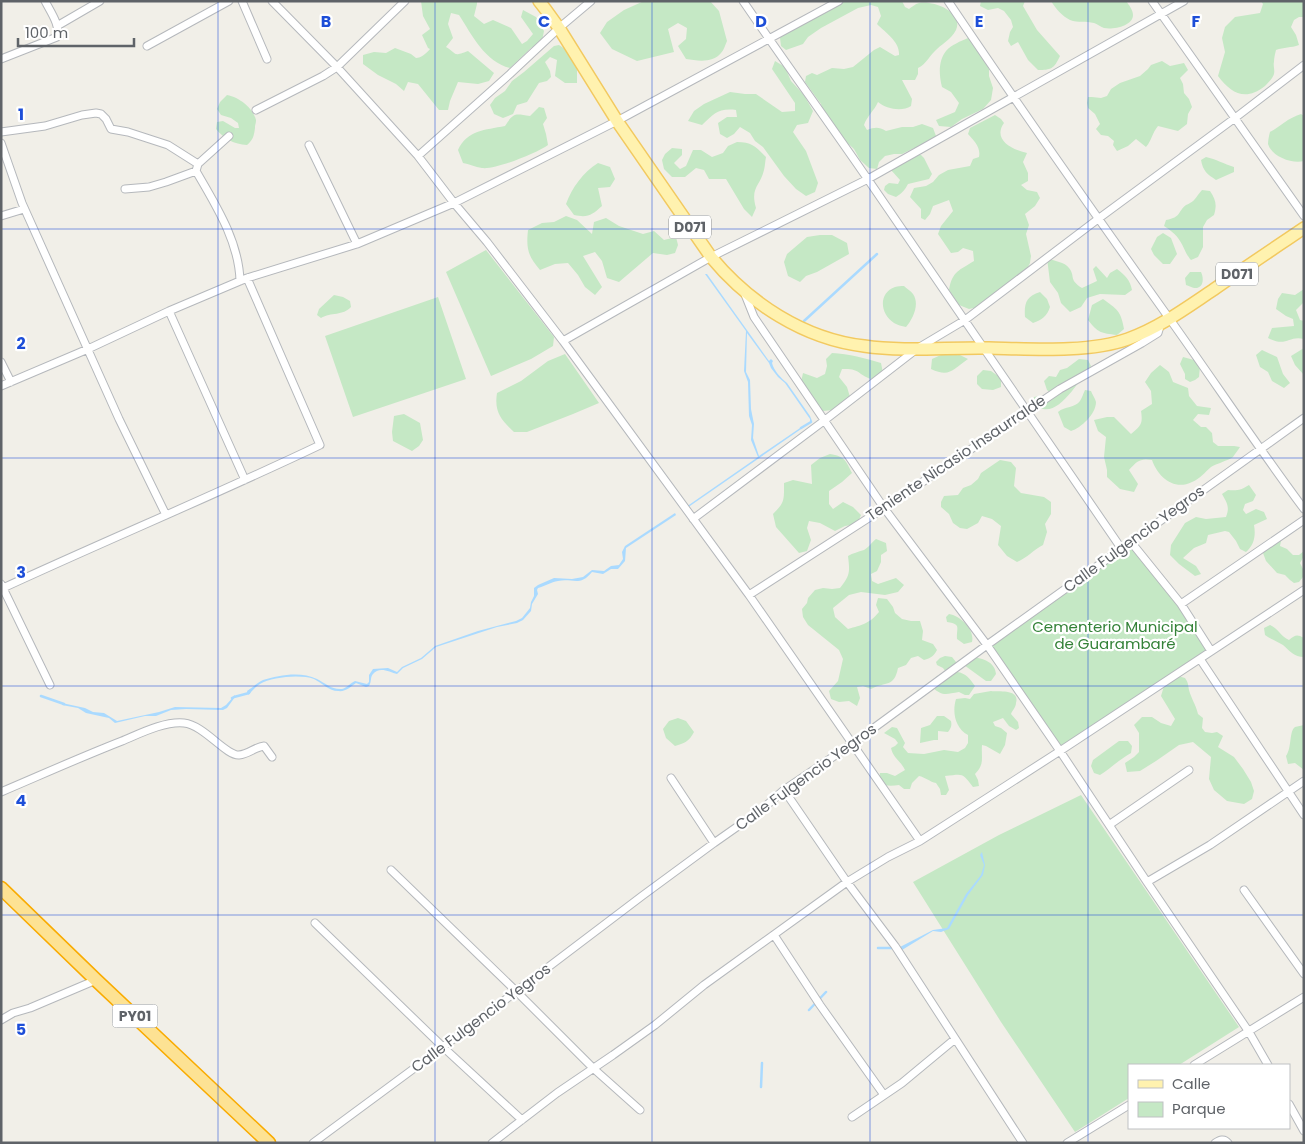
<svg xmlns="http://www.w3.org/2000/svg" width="1305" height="1144" font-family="Poppins,sans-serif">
  <rect width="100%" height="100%" fill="#f1efe8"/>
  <path fill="#c5e8c5" d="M421 1H477V4L474 16 484 24 493 20 511 28 522 44 527 41 533 34 521 17 523 10 536 17 544 31 542 41 531 48 510 68C485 62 472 35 459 15L451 13 448 24 453 38 446 47C458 54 452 57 468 51L494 73 489 81 478 84 458 82 450 101 448 110H439L418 84 408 82 404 91 396 84 378 75 363 64V55L374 52 386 53 395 48 411 54 416 58C421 58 427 53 430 49L428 48 422 35 430 29 423 16Z
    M644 1H710L719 11 727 41C725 45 724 50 721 53 713 63 698 61 686 59L678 46 686 39 687 28 678 23 668 29 674 52 637 61 612 49 600 33 607 22 624 10Z
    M842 1H902L905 7 909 9C912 7 915 4 919 3 933 0 964 12 956 30 951 40 941 44 934 52 928 58 926 64 918 68V74L915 80H902L912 99 911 106C902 112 886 109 878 102 874 111 867 116 864 125L867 130C875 127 879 127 886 131L902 127H913L922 124 933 128 936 136 932 142 920 149 914 148 902 154H894L885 156 879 162 877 169 869 168 860 160 854 149 833 130 822 109 821 104 805 82 806 76 812 73 817 75 832 68 844 69 853 67 874 50 880 47 895 56 899 55C900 42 886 33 877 24L881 16 878 7 871 5 858 8 821 28 808 37 803 44 786 50 781 46 780 38 784 31Z
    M981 1H1025L1023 6 1037 30 1060 56C1054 69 1051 70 1038 70L1028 60 1018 42 1011 46 1008 41 1010 32 1013 27 1011 20 1004 11 998 8 988 10 980 6Z
    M1051 1H1126C1129 5 1133 10 1133 15 1133 26 1113 30 1104 28 1101 27 1097 24 1094 23 1086 21 1078 23 1070 20 1062 16 1056 9 1051 1Z
    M1261 1H1304V17H1299L1294 20 1291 27 1296 35 1299 45C1291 48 1284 47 1276 50 1275 54 1274 58 1274 62 1273 65 1275 70 1274 74 1273 78 1268 83 1265 86 1245 102 1231 93 1218 76L1225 52 1222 38 1225 27 1235 17 1260 13 1263 4Z
    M968 38 980 49 989 69V76L993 88 991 100 983 109 962 119 951 127 939 126 936 120 955 112 959 103 951 92 942 87C939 76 938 61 946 51 951 45 961 41 968 38Z
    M559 45 571 53 577 70V83H565L555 76 557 60 550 57 545 62 550 71 551 77 547 81 539 83 527 102 517 105 513 114 503 118 494 114 490 105 495 98 505 91 512 81 524 72 554 46Z
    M775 61 785 67 791 81 804 95 813 111 808 123 797 125 793 132 806 151 818 183 815 192 806 196 796 189 784 176 763 147 755 141 750 133 740 127 734 134 727 138 720 134 718 123 727 117H737L736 110C718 108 714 114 702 125L688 121 694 111 704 104 730 92 745 94H756L782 112 795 111V103L772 69Z
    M1162 61 1170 66 1184 63 1188 70 1180 78 1183 84 1184 93 1189 99 1192 107 1188 114 1187 124 1178 131 1158 126C1152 133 1152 140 1146 147L1136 139 1128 146 1117 151 1113 145 1114 141 1108 136 1101 135 1096 129 1100 124 1095 114 1088 108 1087 103 1088 97H1092L1101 98 1107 96 1111 89 1120 83 1140 76 1148 69 1151 65Z
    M227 95C239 97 253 108 256 120 256 124 255 124 255 128 254 136 253 140 247 145 234 144 224 139 216 129L217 122 223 121 235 128H239L238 123 231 118 221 115 217 109 220 102Z
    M539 107 544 108 547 118 543 124 546 134 548 145C537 153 495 170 482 168 475 167 469 164 463 163L458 150C467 130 485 130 505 126 514 112 515 114 530 116Z
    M1301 114 1304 116V161C1292 164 1272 157 1268 144 1268 141 1269 135 1270 132 1281 126 1288 118 1301 114Z
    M995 115 1001 119 1004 123C992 140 1013 150 1027 153L1023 162 1028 173V181L1021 185 1027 190 1037 192 1040 198 1035 206 1025 214 1029 225 1026 234 1031 256 1030 263 1026 271 1005 285 989 301 978 307 969 309 959 305 949 290C952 271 960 270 974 261L973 251 963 248 958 252 951 253 938 234 941 226 953 211 949 200 933 206 930 214 925 220 921 218V209L910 197 914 188 926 186 933 182 939 175 948 170 970 166 973 159 979 157C981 147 974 141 968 134L970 128Z
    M737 142C752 142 756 147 766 157 765 162 765 166 764 170 760 187 750 187 756 208L752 217 744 209 726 179H709L704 170 696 168 685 177H672L664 169 662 160 665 154 672 148 682 149V155L674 163 680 169 686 166 693 150H701L712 157 723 153 728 146Z
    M906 155H921L924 158 932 174 929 179 908 184C905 190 902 193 896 197L888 194 884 190 885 186 889 183 898 184 900 180 891 170 894 162Z
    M1206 157C1216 159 1224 164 1234 167V172L1216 180C1207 174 1203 171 1201 160Z
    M598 163 610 167 615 179 610 187 598 188 602 206C592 215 588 218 574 215L566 204C572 188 583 172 598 163Z
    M1202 190 1210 191C1216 200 1217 205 1214 215L1207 220 1203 227V247L1198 257 1191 260C1185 253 1185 249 1180 241 1176 234 1170 230 1164 226L1166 220C1182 217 1177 212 1186 205 1188 204 1189 204 1190 203 1195 201 1198 194 1202 190Z
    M566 216 577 220 592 234 594 222 606 218 619 226 643 234 654 231 664 240 676 237 678 245 675 253 667 255 653 253 619 282 607 278 602 261 595 252 583 256 602 287 595 295 585 287 578 275 568 263 555 264 540 270C528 256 526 249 528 230L542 223 554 222Z
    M1163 233 1171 238 1177 254 1170 264H1163L1154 255 1151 249 1157 237Z
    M820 235H832L847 243 849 254 817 272 806 276 800 282 788 276 784 262 787 254 807 237Z
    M486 250 554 337 553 346 531 359 491 376 446 272Z
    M1047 258C1054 261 1065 262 1069 268 1076 277 1068 279 1082 288L1097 281 1093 269 1096 266 1107 278 1110 273 1117 269C1125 275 1130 280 1132 290L1125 295 1100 294 1087 298 1081 307 1070 312 1061 303 1058 293 1050 282Z
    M1190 272H1201C1204 278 1204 289 1194 288 1193 288 1187 285 1186 285L1185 278Z
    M904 286C906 288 911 291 913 294 920 304 913 319 906 327 902 326 897 325 894 323 880 314 878 293 895 287 898 286 901 286 904 286Z
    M1304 289V302L1296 310 1300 320 1304 321V339C1288 335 1287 348 1268 338L1272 328 1294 326 1293 319 1286 316 1276 309 1278 299 1282 293 1295 295Z
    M1040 292 1047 299 1050 307C1047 316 1042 320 1033 323L1025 317C1024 304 1026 296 1040 292Z
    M334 295 343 297 350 301 351 307C343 316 331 312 321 318L317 315 319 309Z
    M438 297 466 379 353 417 325 336Z
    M1103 299C1117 309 1121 311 1124 329L1117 335C1101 333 1098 333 1088 320L1092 305Z
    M1304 348V375L1295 365 1291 356Z
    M1262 350 1277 357 1283 374 1290 383 1284 388 1272 381 1268 372 1260 367 1256 355Z
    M832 353C849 354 865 358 881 363L883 373 871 379C857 374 860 368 842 369L839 377 847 387 850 397 833 410 823 411 813 402 801 382 803 373 817 378 825 374 827 366 826 359Z
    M952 353 958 354 968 359C953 369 950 378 931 369L932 359 943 354Z
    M565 354 599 403 573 414 527 432H514C501 420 494 412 497 393L521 381 548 361Z
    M1183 357 1194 360 1200 366 1199 377 1195 380 1190 382 1185 379V374L1180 364Z
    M1079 359 1088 360 1091 366C1080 378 1062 413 1043 409 1040 408 1036 406 1032 404L1034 397 1039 396 1048 397 1052 394 1047 390 1044 381 1049 376 1056 377 1060 370 1067 368Z
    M1160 365 1169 372 1173 382 1188 388 1189 396 1197 406 1211 408 1209 415 1198 414 1193 420 1201 427H1206L1212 433 1213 442 1218 446H1234L1240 447C1238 450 1235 454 1233 457 1227 461 1218 463 1211 467 1205 472 1200 479 1192 482 1174 491 1158 477 1152 460 1140 458 1137 461 1129 470L1138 484 1134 492 1120 489 1107 477V470L1104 457 1106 437 1098 431 1094 420 1107 417H1114L1131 434C1141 426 1143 424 1141 411L1152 404 1151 391 1145 382 1151 373Z
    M983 370 991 371 1001 378V387L993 390 982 389 977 384V376Z
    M1085 390 1091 391C1092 394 1095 398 1096 402 1096 414 1081 428 1071 431L1064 427 1058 412C1065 406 1075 408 1080 401 1082 398 1083 394 1085 390Z
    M404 414 420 423 423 440 419 446 412 451 393 441 392 432 394 416Z
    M830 454C845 456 846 461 852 473L842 482 829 491V504L833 509 843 502 853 507 861 515 857 524 845 526 835 531 820 523 809 521 807 528 811 540 807 551 799 553 776 527 773 514C785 502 784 500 784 483L793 480 812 484 811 465 820 458Z
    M1000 460 1011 462 1016 468 1014 486 1021 493 1044 497 1051 502V514L1045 524 1047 532 1043 545C1033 550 1027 558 1017 562L1007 556 998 545 1001 526 992 519 982 516 978 523 967 529 960 528 953 523 949 514 941 507V502L944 496 958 495 963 488 971 485 978 479 981 473Z
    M1249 485 1256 495 1253 501 1245 504 1243 510 1246 514 1256 509 1264 512 1267 519 1254 525C1256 536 1254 545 1246 552L1240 549 1236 541 1229 532 1225 531 1208 535 1206 543 1194 548 1183 558 1196 566 1201 574 1195 576 1179 564 1170 555 1171 545 1185 523 1196 517 1206 519 1226 517C1230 507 1227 503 1222 494L1228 490C1237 491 1241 490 1249 485Z
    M876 539 886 543 887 551 881 555V562L877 571 871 574 872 581 878 584 896 578 904 585 898 592 885 595 861 592 849 595 833 608 835 617 848 629C862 625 869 624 879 612L876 605 878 598 887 599 893 607 895 613 902 619 911 621H920L923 631 922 640 933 644 937 650C934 656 931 658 924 660L918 656 911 658 906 665 898 668C894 688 886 681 871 689L863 686 857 687 860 698 857 706 849 701 839 702 831 699 829 691 838 681 843 659 839 650 808 625 803 617 802 609 807 603 808 598 815 590 823 588 832 589 840 588C850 575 850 573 848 556 853 553 858 552 864 550 868 548 872 542 876 539Z
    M1274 539 1281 541 1280 546 1287 549 1293 555H1299L1304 551V556L1300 563 1303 569V577L1299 582 1294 583 1290 580 1285 575 1277 573 1266 561 1263 553V547Z
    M1133 544 1181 604 1211 651 1060 751 987 645Z
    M949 614C961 616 975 630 972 642L964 644 957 639C956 628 962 624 947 622L946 617Z
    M1270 625C1278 628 1281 637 1289 640 1295 635 1297 634 1304 638V657C1294 657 1290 651 1283 645 1277 641 1270 639 1265 635L1264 628Z
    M945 656 952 657 956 662 955 668 957 672C966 673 970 679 975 686L969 695H965L959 692C946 694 943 697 932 687 932 678 937 675 946 672L943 668 937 665 936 662 940 658Z
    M972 657C983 658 995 662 996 674L991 681H986L964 665Z
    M1178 676 1185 678C1188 682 1188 684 1189 690 1191 698 1196 705 1198 714L1203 718 1202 728 1205 732 1212 733 1217 732 1223 736 1218 747 1234 757 1243 769 1251 782 1254 791 1252 799 1244 804 1227 801 1214 790 1209 779 1211 757 1193 742 1179 745 1156 761 1140 771 1127 772 1125 763 1134 757 1139 752V733L1134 725 1142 717H1152L1161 723 1171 726 1175 719 1161 696 1164 686Z
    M991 691C1000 692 1020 689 1016 703 1016 707 1012 711 1011 714L1018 722 1019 728 1016 730 1009 726 1003 718 993 722 995 726 1001 728 1007 733 1005 745 1000 754 986 746 982 745C981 758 985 764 975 774L978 780 979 786 973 787C962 772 963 774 945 776L949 790 946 795H941L940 789 936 783C930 782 925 777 919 776L912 783 910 789H904L899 785C891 786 885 787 879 781L880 773H887L895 776 905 770C901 761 893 758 891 748L895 746 898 743 895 739 884 733 892 727 897 728 905 743 903 747 908 753 924 754 944 750 958 752 965 748 968 743V735C955 728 952 712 956 699L965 698 970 699 974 694Z
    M937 716H944L951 721C952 726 951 728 948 732L938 731V740H934L920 743 921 728 930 725Z
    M678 718 686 721 694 732C689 742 684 743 675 746L666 738 663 729 669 721Z
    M1304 725V770L1295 763 1288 764 1286 756C1292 748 1289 731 1295 727 1298 726 1301 726 1304 725Z
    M1119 741H1128L1132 746 1131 753C1120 759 1111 768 1100 775L1094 773 1091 766 1093 760Z
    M1081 795 1239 1027 1179 1065H1129V1098L1075 1132 1001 1022 913 882 999 835Z"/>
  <path fill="#aadaff" d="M705 274H707L769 361 771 359 773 361 772 363C774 371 781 378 787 383L810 416 812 421 810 423V419L785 383 778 377 771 368 769 363 747 333 746 372 750 380 751 409 754 424 753 438 759 456 803 426 804 427 687 508 686 507 758 457 751 440 752 425 749 416 748 382 744 371 746 331Z
    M675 513 676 515 626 548 625 561 618 569H611L603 574 592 572C580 587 573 578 558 581 551 582 545 586 538 588L537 590 538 594 532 604 531 611 523 620 517 623 497 627 436 647 422 659 403 668 397 674C390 672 379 666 373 674 370 677 372 681 369 686L366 687 356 683C350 687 346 692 338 691 329 691 322 683 314 679 300 674 272 677 260 684 255 687 252 691 248 695L247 691C252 688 257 683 263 680 279 675 301 671 317 679 325 683 332 690 342 689 347 688 350 683 355 681L367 684 369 682V675L373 669 388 668 397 672 402 667 421 658 435 646 478 631 516 621 522 618 530 608 531 602 534 596V588L538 585 554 578 572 579 583 577 592 570 604 571 611 566 619 565 623 559 622 552 625 546Z
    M235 695V697L227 708 223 710 186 709 171 710 156 716H145L115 723 109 718 86 713 78 708 62 705V703L85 708 93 712 104 713 117 721 159 712 175 707 221 708 226 705Z
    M982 852 985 865 983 875 968 895 949 929 941 932 933 931 902 950 900 947 933 930 947 928 966 894 981 875 984 865 980 855Z"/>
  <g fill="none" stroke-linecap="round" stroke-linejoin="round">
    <path stroke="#aadaff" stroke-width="2.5" d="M804 321 877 254
      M801 428 811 422
      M41 696 64 704
      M232 698 234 697 249 693 250 691
      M878 948H895
      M809 1010 826 992
      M761 1087 762 1063"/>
    <defs>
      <path id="street" d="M242 1 267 59
        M272 1 337 67 418 156 454 203 487 242 563 341 749 595 920 841
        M743 1C784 61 827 120 869 181 953 303 1036 426 1121 548
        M948 1C1020 108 1094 213 1169 318 1214 381 1257 446 1304 509
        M1152 1 1304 216
        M57 26 100 1
        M147 46 229 1
        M1 59 57 37C61 26 50 11 45 1
        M256 110 323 76 337 67 405 1
        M1 132 45 126 82 115 96 113 101 114 106 119 111 129 128 132 168 145 198 164
        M1 143 22 203 119 419 166 515
        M309 145 357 244
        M418 156 510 74 559 28 591 1
        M196 171C215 204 239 241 240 281
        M125 189 149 187 166 182 196 171 198 164 229 136
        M1 216 24 209
        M744 292 754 317 884 508 987 645 1060 751 1147 882 1249 1032 1268 1065
        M169 311 245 480
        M563 341 711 257 868 179 1184 1
        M1 362 11 382
        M1 386 88 349 169 311 247 278 357 244 454 203 617 121 839 1
        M693 519 825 420 918 348 965 320 1098 219 1235 118 1304 65
        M1131 542 1181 604 1211 651
        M1 584 50 685
        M1 589C107 540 215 495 320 445L247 278
        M749 595 884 508 1060 389 1142 343 1158 333 1161 323
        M1181 604 1304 520
        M1200 659 1304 815
        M671 778 714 843
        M784 790 847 882 895 946 1023 1143
        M1 792C41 775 81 757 122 741 139 734 164 721 184 723 204 725 226 756 239 755 249 754 255 747 264 746L272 757
        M1109 825 1189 770
        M391 870 516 991 594 1069 640 1110
        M1147 882 1210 845 1304 781
        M1244 890 1304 974
        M315 923 443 1047 522 1120
        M774 935 820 1005 884 1095
        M1 1020 13 1013 30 1008 96 980
        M1194 1065 1304 997
        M1289 1104 1304 1131
        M852 1117 902 1083 955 1039
        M313 1143 443 1047 642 896 714 843 761 810 784 790 852 744 987 645 1304 418
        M492 1143 557 1093 613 1055 655 1025 704 985 847 882 888 857 920 841 1060 751 1304 590
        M1067 1143 1129 1105
        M1215 1143C1220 1140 1224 1138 1228 1143"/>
      <path id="primary" d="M539 1 546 10 559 28 617 121 711 257C749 303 804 339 864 346 904 352 949 347 989 348 1030 349 1090 353 1128 339 1159 328 1186 308 1213 290 1243 269 1273 249 1304 228"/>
      <path id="highway" d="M1 888 96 980 269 1143"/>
    </defs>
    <use href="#street" stroke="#b5b8bc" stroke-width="9"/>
    <use href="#primary" stroke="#f2c960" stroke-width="14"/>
    <use href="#highway" stroke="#f9ab00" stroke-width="15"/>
    <use href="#street" stroke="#fff" stroke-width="7"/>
    <use href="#primary" stroke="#fff2af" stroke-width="11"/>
    <use href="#highway" stroke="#fde293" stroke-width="12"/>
  </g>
  <path fill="none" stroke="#1d4ed8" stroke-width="1" stroke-opacity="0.55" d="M218 1V1143M435 1V1143M652 1V1143M870 1V1143M1088 1V1143M1 229H1304M1 458H1304M1 686H1304M1 915H1304"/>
  <g text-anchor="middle" stroke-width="4.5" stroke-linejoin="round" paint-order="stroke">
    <g fill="#fff" stroke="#8f9295" stroke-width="1">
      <rect x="669" y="215.5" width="42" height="23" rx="4"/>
      <rect x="1216" y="262.5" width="42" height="23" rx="4"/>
      <rect x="112.5" y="1004.5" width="45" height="23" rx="4"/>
    </g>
    <g font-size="14" font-weight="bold" fill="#5f6368">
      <text x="690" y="232">D071</text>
      <text x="1237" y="279">D071</text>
      <text x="135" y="1021">PY01</text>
    </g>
    <g font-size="15" fill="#5f6368" stroke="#fff">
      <text transform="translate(956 458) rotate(-34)" y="5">Teniente Nicasio Insaurralde</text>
      <text transform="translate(1134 539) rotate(-36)" y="5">Calle Fulgencio Yegros</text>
      <text transform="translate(806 777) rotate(-36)" y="5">Calle Fulgencio Yegros</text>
      <text transform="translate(481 1018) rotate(-37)" y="5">Calle Fulgencio Yegros</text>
    </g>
    <g font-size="15" fill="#348238" stroke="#fff">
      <text x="1115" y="632">Cementerio Municipal<tspan x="1115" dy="17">de Guarambaré</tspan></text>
    </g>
  </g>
  <g font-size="16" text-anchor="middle" font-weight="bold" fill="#1d4ed8" stroke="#fff" stroke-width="4.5" stroke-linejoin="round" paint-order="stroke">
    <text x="326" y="27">B</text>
    <text x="544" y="27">C</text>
    <text x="761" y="27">D</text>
    <text x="979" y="27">E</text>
    <text x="1196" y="27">F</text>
    <text x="21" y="120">1</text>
    <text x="21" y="349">2</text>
    <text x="21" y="578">3</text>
    <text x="21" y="806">4</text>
    <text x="21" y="1035">5</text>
  </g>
  <rect width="1305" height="1144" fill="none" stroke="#5f6368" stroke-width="5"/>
  <rect x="1128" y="1064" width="162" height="65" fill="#ffffff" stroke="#bfc1c3"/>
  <rect x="1138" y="1080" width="25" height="8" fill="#fff2af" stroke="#bfc1c3"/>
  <text x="1172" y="1089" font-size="15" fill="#5f6368">Calle</text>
  <rect x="1138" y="1102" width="25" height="15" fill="#c5e8c5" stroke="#bfc1c3"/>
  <text x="1172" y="1114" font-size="15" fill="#5f6368">Parque</text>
  <path d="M18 38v8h116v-8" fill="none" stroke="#5f6368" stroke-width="2.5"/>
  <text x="25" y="38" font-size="15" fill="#5f6368" stroke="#ffffff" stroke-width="4" paint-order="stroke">100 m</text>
</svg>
